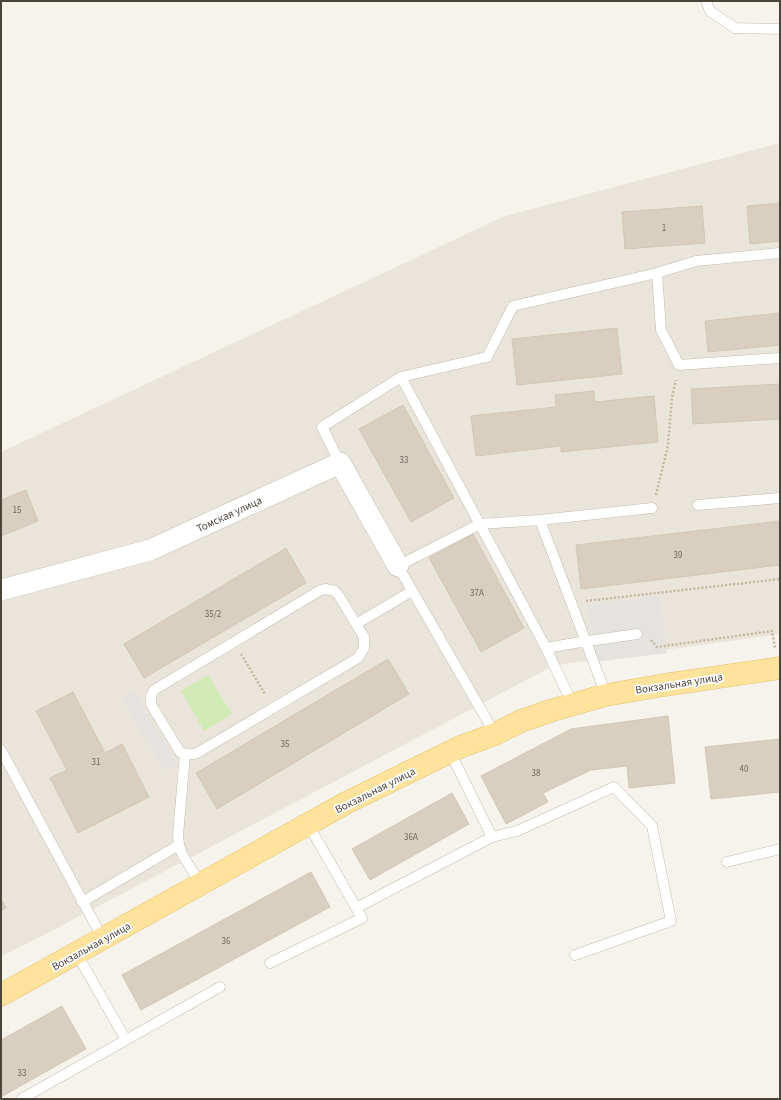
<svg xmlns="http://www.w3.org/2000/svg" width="781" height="1100" font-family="'Source Sans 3',sans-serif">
  <rect width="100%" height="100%" fill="#f6f3ec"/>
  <path fill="#eae5da" d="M780 143V634L555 665 59 927 1 956V452L505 216Z"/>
  <path fill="#d2eab5" d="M208 675 232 714 204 731 181 691Z"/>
  <path fill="#e5e3e0" d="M660 596 667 653 595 662 588 605Z
    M134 691 177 764 165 772 122 699Z"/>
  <path fill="#d8cfc1" stroke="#d3c7b4" d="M780 203V241L750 244 747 206Z
    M702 206 705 243 625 249 622 212Z
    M780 313V345L708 352 705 321Z
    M617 328 622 374 517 385 512 339Z
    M780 384V419L693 424 691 389Z
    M594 391 595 402 654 396 658 442 561 452V446L476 456 471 416 556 407 555 395Z
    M403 405 454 498 411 522 359 429Z
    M26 490 38 521 1 536V500Z
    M780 521V565L581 589 576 545Z
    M473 534 524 628 481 652 429 558Z
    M286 548 306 583 144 678 124 644Z
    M388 659 409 694 217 809 196 773Z
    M73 692 105 753 122 744 149 797 78 833 50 778 67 770 36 711Z
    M668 716 675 783 629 788 627 766 591 770 543 793 548 802 506 824 481 776 571 729Z
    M780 739V792L711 799 705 747Z
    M452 793 469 824 370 880 352 849Z
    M311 872 330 907 141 1010 122 975Z
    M1 899 6 908 1 911Z
    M62 1006 86 1049 1 1097V1040Z"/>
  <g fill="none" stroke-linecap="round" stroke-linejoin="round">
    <defs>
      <path id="lane" d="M706 1 710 11 735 28 780 29
        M657 273 661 330 679 365 780 358
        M401 377 546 648 573 705
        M340 463 322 427 401 377 487 357 513 306 657 273 696 261 780 253
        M698 505 780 498
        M540 520 606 695
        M325 589 335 591 339 596 364 637V648L358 658 197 753C191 755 186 755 180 752L152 706C150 700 150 696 154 690L319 591Z
        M356 624 412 591
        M546 648 575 643 637 634
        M495 734 398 566 480 524 540 520 652 508
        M1 750 103 939
        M492 837 517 831 614 787 652 826 671 921 575 955
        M179 845 178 835 185 754
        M727 862 780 849
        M82 902 179 845 182 854 201 885
        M356 908 492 837 450 752
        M77 954 126 1040
        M270 963 362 918 308 824
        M21 1099 220 987"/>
      <path id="street" d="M1 590 150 550 340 463 398 566"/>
      <path id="primary" d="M1 995 346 803 460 747 495 734 521 721 553 710 606 695 664 685 780 668"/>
    </defs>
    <use href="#lane" stroke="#c2bbae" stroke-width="11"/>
    <use href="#street" stroke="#c2bbae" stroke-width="22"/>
    <use href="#primary" stroke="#e6c16a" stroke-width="23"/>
    <path stroke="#c4b79f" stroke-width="2.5" stroke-dasharray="2 2" stroke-linecap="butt" d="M656 495 668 445 672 397 676 380
      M586 601 780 579
      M651 640 657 647 772 631 775 648
      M241 654 265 694"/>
    <use href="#lane" stroke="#fff" stroke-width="10"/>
    <use href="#street" stroke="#fff" stroke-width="21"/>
    <use href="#primary" stroke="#ffe39c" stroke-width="22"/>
  </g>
  <g text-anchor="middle" stroke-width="3.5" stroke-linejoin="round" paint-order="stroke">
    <g font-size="9" fill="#6e675b">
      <text x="664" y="231">1</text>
      <text x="404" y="463">33</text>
      <text x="17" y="513">15</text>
      <text x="678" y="558">39</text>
      <text x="477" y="596">37А</text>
      <text x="213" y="617">35/2</text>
      <text x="285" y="747">35</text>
      <text x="96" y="765">31</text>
      <text x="744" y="772">40</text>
      <text x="536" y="776">38</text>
      <text x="411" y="840">36А</text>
      <text x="226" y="944">36</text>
      <text x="22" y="1076">33</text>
    </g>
    <g font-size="11" fill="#4b4439" stroke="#fff">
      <text transform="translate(229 514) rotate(-25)" y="4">Томская улица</text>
      <text transform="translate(679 683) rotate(-9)" y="4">Вокзальная улица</text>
      <text transform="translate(375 790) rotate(-27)" y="4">Вокзальная улица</text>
      <text transform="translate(91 946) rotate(-29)" y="4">Вокзальная улица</text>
    </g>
  </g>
  <rect width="781" height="1100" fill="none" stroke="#4b4439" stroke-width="4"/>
</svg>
